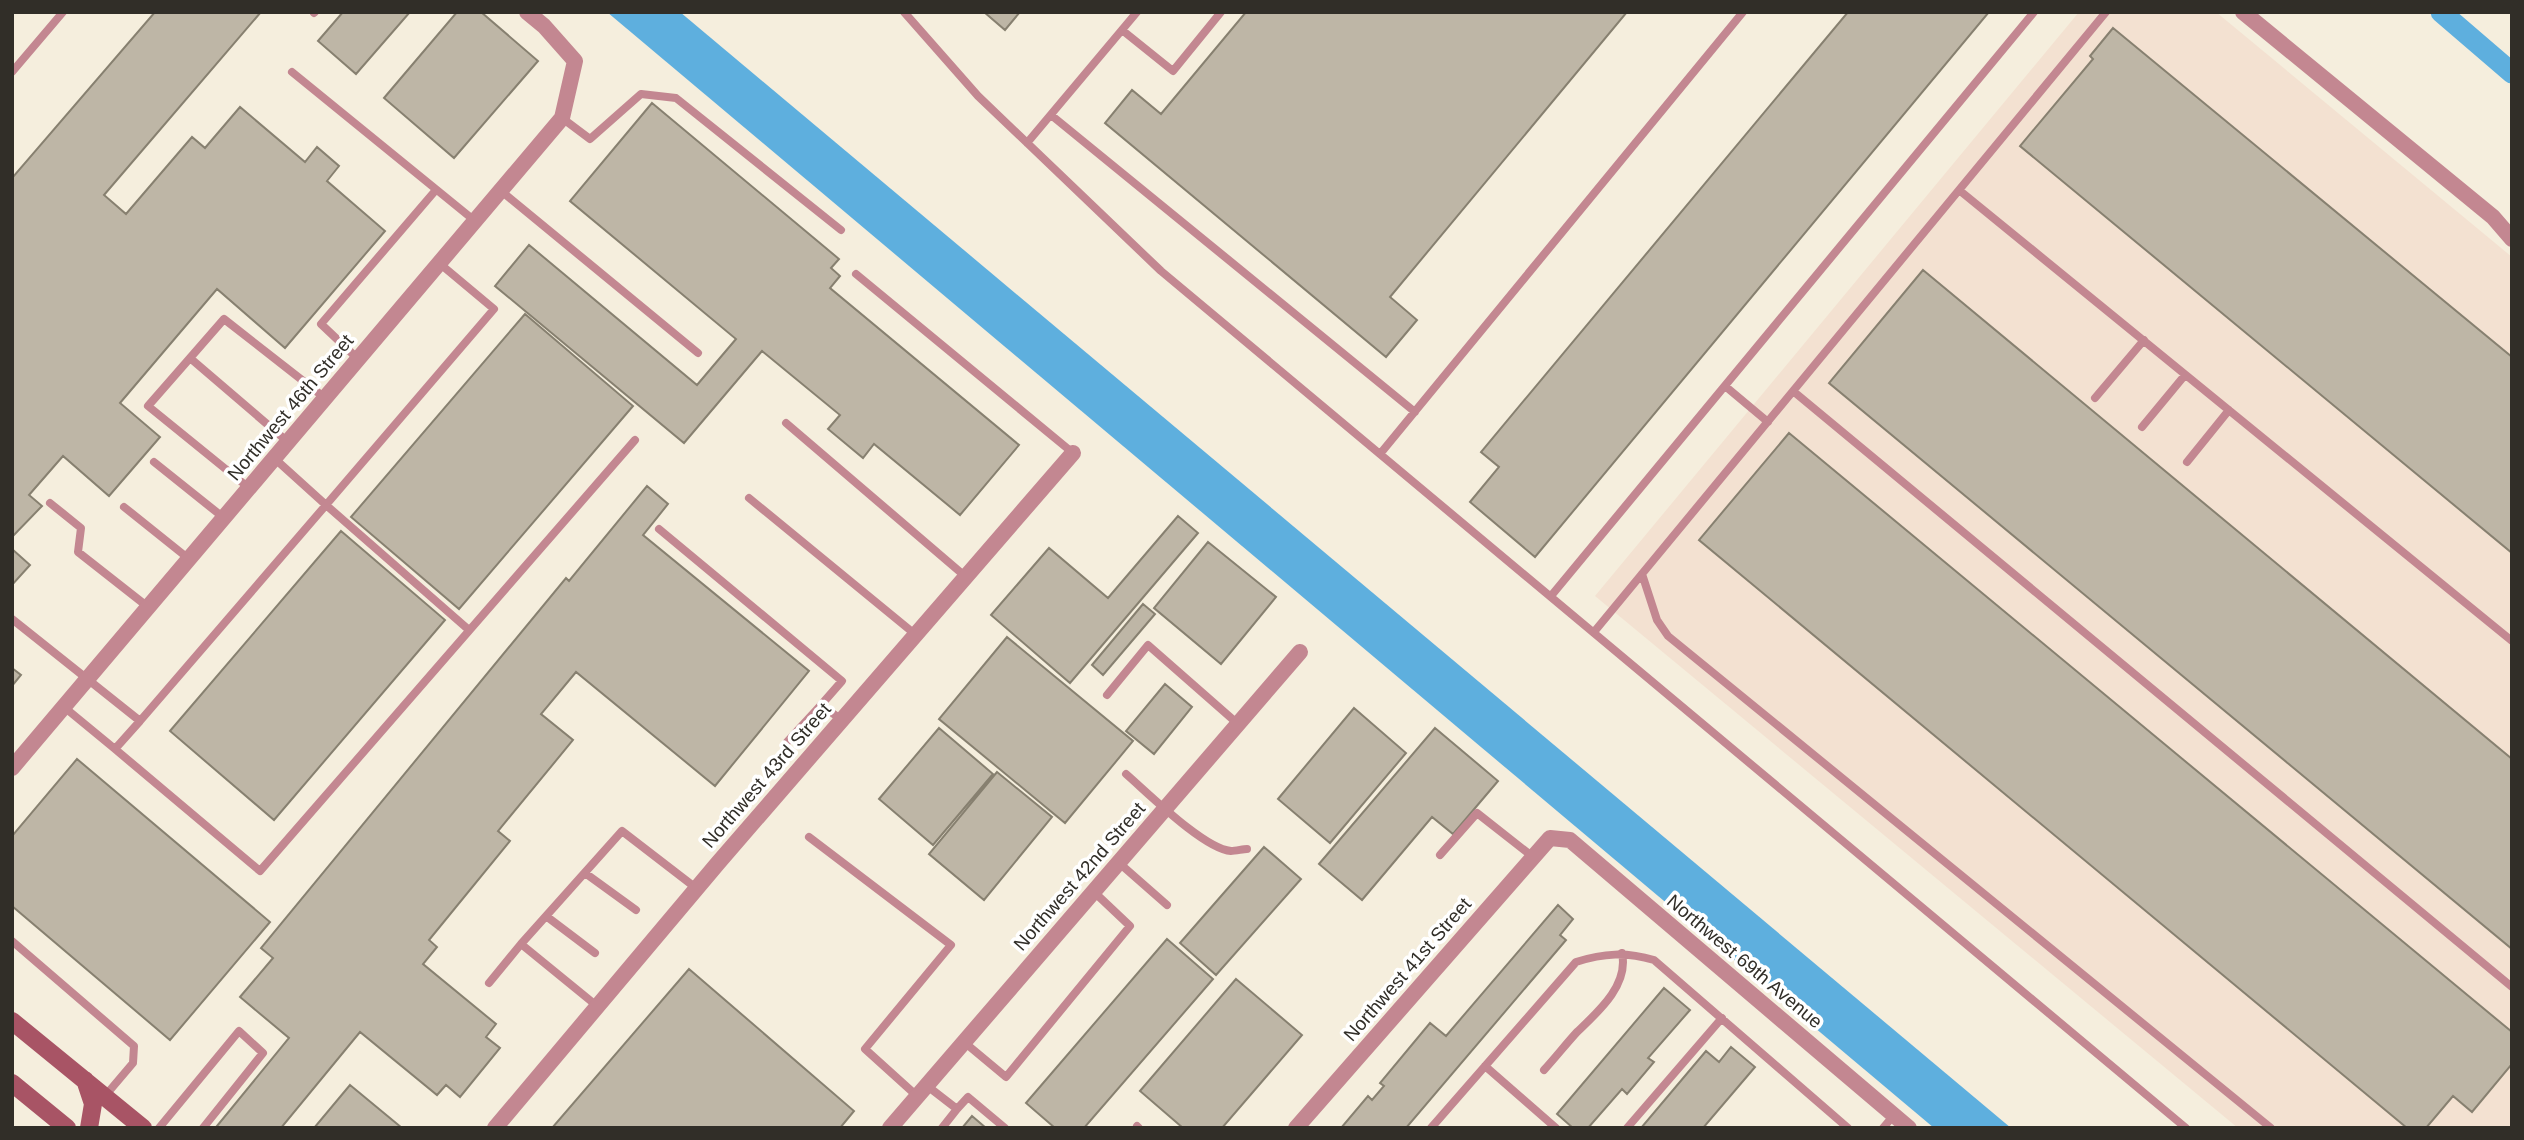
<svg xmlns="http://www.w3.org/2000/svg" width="2524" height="1140" font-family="Helvetica,sans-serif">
  <rect width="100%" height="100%" fill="#f5eedd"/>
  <path fill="#f3e1d1" d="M2079 12H2216L2512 257V1128H2238L1595 596Z"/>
  <path fill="#5eafde" d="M607 12H680L2011 1128H1934Z"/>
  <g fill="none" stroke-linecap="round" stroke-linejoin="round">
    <path stroke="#5eafde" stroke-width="21" d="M2441 12 2512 73"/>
  </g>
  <path fill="#beb6a6" stroke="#878070" stroke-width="2" d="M155 12H261L104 195 126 214 192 137 205 148 240 107 305 162 317 147 339 166 327 181 385 231 285 348 217 289 120 403 160 437 109 496 63 456 29 495 42 506 12 537V178Z
    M343 12H410L356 74 318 41Z
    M457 12H481L538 61 454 158 384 98Z
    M984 12H1020L1005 30Z
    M1246 12H1627L1390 297 1417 320 1386 357 1105 123 1132 90 1161 114Z
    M1848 12H1989L1535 557 1470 502 1499 467 1481 452Z
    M2113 28 2512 357V553L2020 146 2093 59 2090 56Z
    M652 103 839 259 831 268 840 276 830 288 1019 445 960 515 874 444 863 458 828 429 840 415 762 351 684 443 495 286 529 245 697 385 736 339 570 201Z
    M1923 270 2512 759V949L1829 383Z
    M525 314 633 406 459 609 351 517Z
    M1789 433 2512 1032V1064L2472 1112 2453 1096 2426 1128H2407L1699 540Z
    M647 486 668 504 643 535 809 671 715 786 576 672 541 714 573 740 498 831 510 841 429 940 437 947 423 964 496 1024 486 1037 500 1048 460 1097 446 1085 437 1095 360 1032 281 1128H219L217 1126 289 1038 240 997 273 958 261 948 566 578 569 581Z
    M1178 516 1198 533 1070 683 991 615 1049 548 1108 598Z
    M341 531 445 620 274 820 170 731Z
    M1208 542 1276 597 1221 664 1154 608Z
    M12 549 30 565 12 585Z
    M1143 604 1155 614 1103 675 1092 665Z
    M1007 637 1133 741 1065 823 939 719Z
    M12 668 21 675 12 686Z
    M1165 684 1192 707 1154 754 1126 731Z
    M1354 708 1406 753 1330 843 1278 799Z
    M939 728 993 774 933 845 879 799Z
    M1435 728 1498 781 1453 834 1432 817 1362 900 1319 864Z
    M77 759 270 922 170 1040 12 906V836Z
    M997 772 1052 817 984 900 929 854Z
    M1264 847 1301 879 1216 975 1180 943Z
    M1558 905 1573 919 1560 935 1566 940 1406 1128H1341L1368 1096 1372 1100 1384 1086 1380 1083 1430 1023 1446 1036Z
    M1167 939 1213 979 1084 1128H1055L1026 1103Z
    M689 969 854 1111 840 1128H552Z
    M1236 979 1302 1035 1222 1128H1183L1140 1091Z
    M1664 988 1690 1010 1648 1058 1654 1062 1627 1094 1622 1089 1588 1128H1573L1557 1114Z
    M1731 1047 1755 1067 1703 1128H1641L1706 1051 1719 1062Z
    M350 1085 402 1128H314Z
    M972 1116 986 1128H962Z"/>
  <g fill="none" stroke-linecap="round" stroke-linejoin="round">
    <path stroke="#c38791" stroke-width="8" d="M904 12 978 96 1161 271 2186 1128
      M314 13 315 12
      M1122 30 1173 71 1221 12
      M12 72 63 12
      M292 72 475 221
      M1051 115 1415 412
      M562 118 590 139 641 94 676 98 841 230
      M1027 143 1137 12
      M500 190 698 353
      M1959 190 2512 641
      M856 274 1073 453
      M190 358 224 319 325 398
      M358 359 321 324 435 191
      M1725 386 1768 422
      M1793 391 2512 987
      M2095 398 2144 340
      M786 423 966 577
      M2142 427 2185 375
      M1380 454 1743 12
      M274 458 326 505 494 309 439 263
      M154 462 224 518
      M2187 462 2229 410
      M249 488 148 406 190 358 288 442
      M749 498 916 635
      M50 503 81 528 78 552 148 607
      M124 507 189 559
      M659 529 842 681 821 705
      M1642 574 1657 620 1668 636 2271 1128
      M1551 596 2034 12
      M12 619 140 721 326 505 469 630
      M1594 632 2106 12
      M1107 695 1148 645 1238 724
      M64 707 115 749 140 721
      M787 742 821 705 842 720
      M115 749 260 871 635 440
      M1126 774C1148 793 1204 849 1231 851 1236 851 1243 849 1247 849
      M809 837 951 945 865 1049 917 1096
      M1440 855 1477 813 1533 857
      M1118 862 1167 905
      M585 873 636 910
      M546 916 595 953
      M12 941 134 1046 133 1063 105 1096
      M521 944 622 831 696 888
      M489 983 521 944 597 1006
      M964 1042 1006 1077 1130 926 1093 891
      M1485 1066 1556 1128
      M1544 1070C1555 1058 1566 1044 1577 1032 1598 1012 1629 985 1622 953
      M926 1085 957 1109 968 1097 1005 1128
      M1137 1126 1139 1128
      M159 1128 239 1031 263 1053 203 1128
      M942 1128 957 1109
      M1431 1128 1576 962C1604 953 1626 952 1654 960L1848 1128
      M1627 1128 1722 1018
      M1883 1128 1894 1115"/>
    <path stroke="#c38791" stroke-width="16" d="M2243 12 2493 217 2512 239
      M12 768 562 118 575 61 544 26 527 12
      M495 1128 718 863 1073 453
      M890 1128 1300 652
      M1296 1128 1550 838 1570 840 1909 1128"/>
    <path stroke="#a85465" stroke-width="18" d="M12 1021 143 1128
      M85 1080 93 1104 89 1128
      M12 1083 67 1128"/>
  </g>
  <g text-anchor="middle" stroke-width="7" stroke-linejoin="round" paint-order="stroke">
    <g font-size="19" fill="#312e28" stroke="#fff">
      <text transform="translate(290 407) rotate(-50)" y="7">Northwest 46th Street</text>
      <text transform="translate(766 775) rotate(-49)" y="7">Northwest 43rd Street</text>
      <text transform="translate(1079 876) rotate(-49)" y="7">Northwest 42nd Street</text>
      <text transform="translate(1745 961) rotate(40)" y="7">Northwest 69th Avenue</text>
      <text transform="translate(1407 969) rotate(-49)" y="7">Northwest 41st Street</text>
    </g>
  </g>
  <rect width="2524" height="1140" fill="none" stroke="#312e28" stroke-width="28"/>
</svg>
